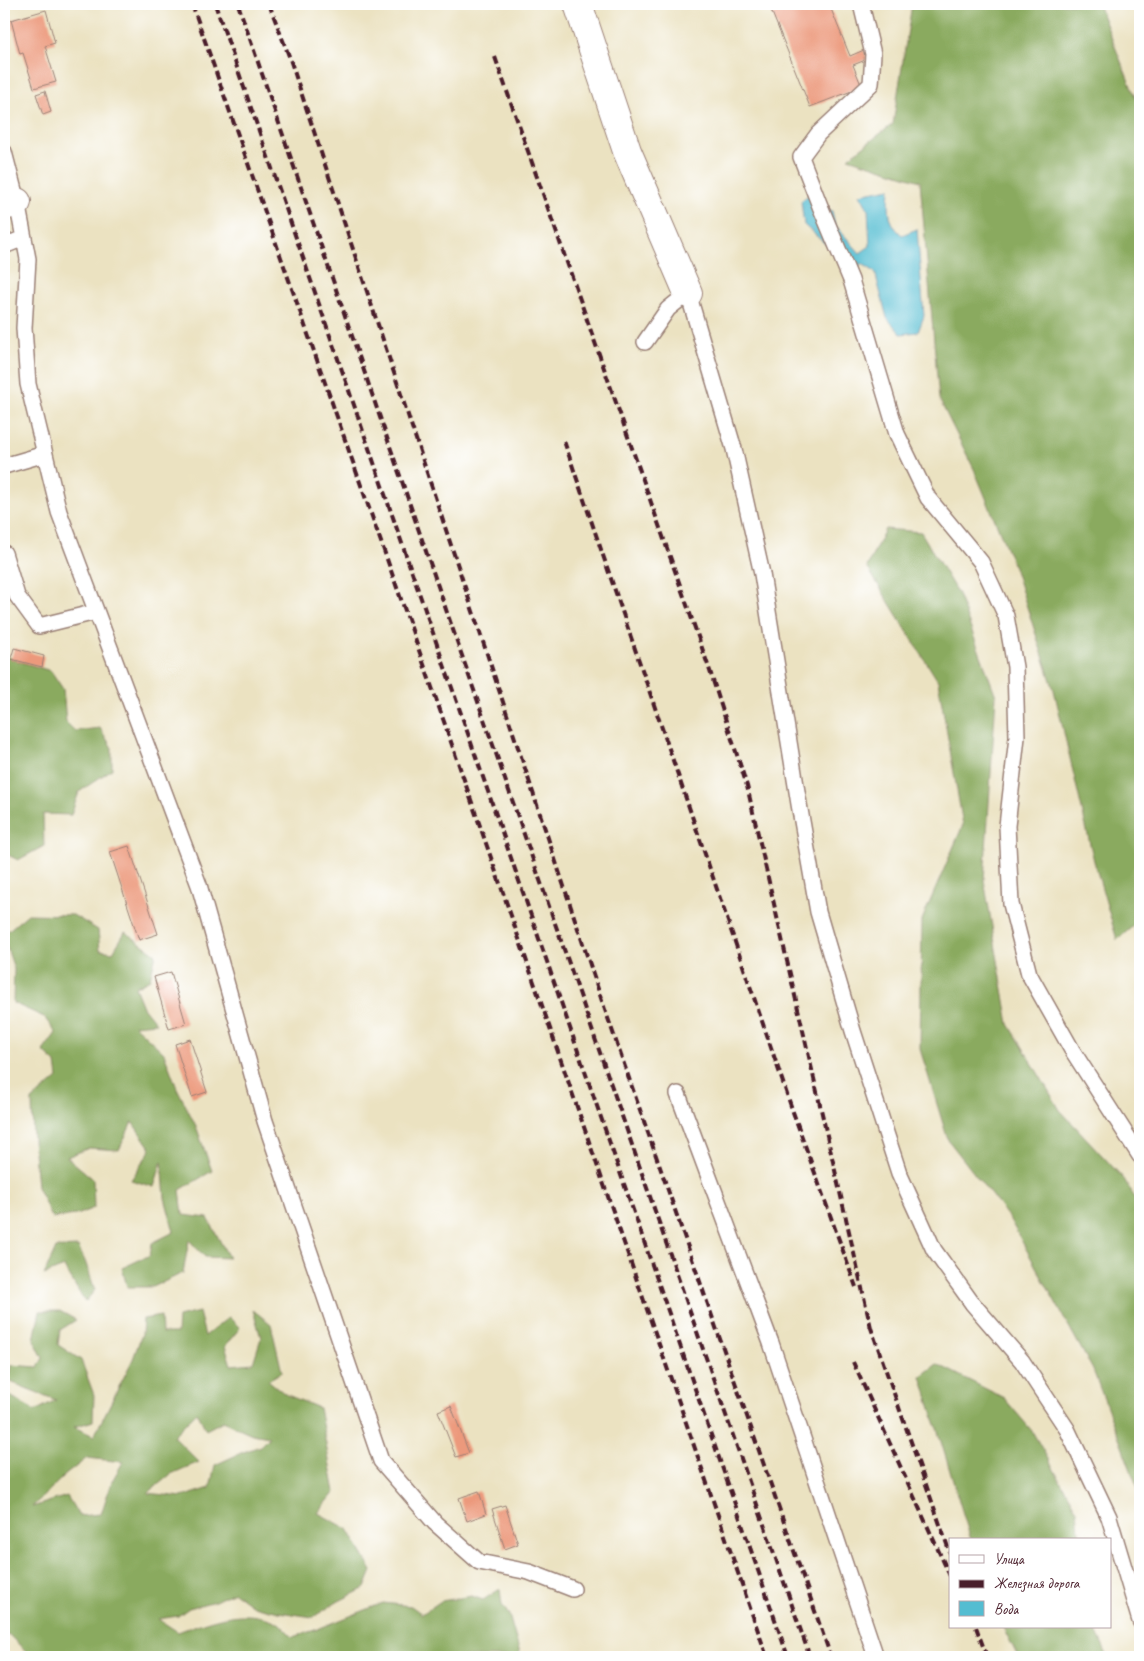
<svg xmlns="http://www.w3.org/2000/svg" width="1144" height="1661" font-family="Caveat,sans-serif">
  <rect width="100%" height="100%" fill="#fff"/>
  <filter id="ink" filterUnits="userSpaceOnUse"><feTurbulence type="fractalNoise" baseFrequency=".02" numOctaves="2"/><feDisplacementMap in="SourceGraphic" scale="10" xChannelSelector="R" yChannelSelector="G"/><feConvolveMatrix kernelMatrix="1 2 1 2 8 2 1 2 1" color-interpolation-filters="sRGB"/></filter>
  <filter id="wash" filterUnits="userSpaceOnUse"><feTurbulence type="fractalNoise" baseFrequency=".0096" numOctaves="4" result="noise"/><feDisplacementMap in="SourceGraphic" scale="20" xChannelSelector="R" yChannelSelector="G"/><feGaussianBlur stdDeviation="1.12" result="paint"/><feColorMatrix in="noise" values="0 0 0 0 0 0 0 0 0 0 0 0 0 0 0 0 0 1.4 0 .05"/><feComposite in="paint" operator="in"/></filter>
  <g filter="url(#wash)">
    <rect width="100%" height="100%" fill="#ebe2c1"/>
    <path fill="#8aaa5f" stroke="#6a6445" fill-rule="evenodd" d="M912 4H1098L1140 109V920L1117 940 1094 861 1054 690 1013 564 974 469 939 399 920 181 848 158 893 124Z
      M885 529 921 532 958 594 996 696 984 880 1009 1024 1060 1110 1124 1179 1140 1207V1494L1093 1370 1009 1218 948 1140 920 1049 922 920 963 825 938 681 867 567Z
      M4 653 11 659 51 671 63 689 66 722 75 731 100 728 112 748V769L79 792 71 815 43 814 44 846 18 860 4 853Z
      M28 914 73 915 98 930 100 950 113 952 125 932 156 954 150 979 135 987 143 1007 156 1023 134 1025 164 1053 177 1088 196 1126 212 1171 180 1190 183 1215 208 1218 229 1258 205 1257 189 1240 183 1273 153 1287H127L122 1268 150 1255 152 1243 174 1232 165 1198 162 1161 154 1187 131 1180 151 1149 132 1122 119 1150 89 1148 67 1157 93 1179 94 1208 76 1215 52 1218 37 1187 33 1140 32 1100 58 1078 56 1063 43 1051 56 1033 44 1017 13 1003 14 969 4 939V934Z
      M78 1247 85 1261 95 1290 85 1302 64 1267 44 1275 56 1248Z
      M253 1310 271 1324 282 1372 268 1380 285 1394 319 1408 335 1492 318 1513 348 1529 372 1571 365 1588 339 1601 313 1617 279 1612 253 1606 234 1592 215 1601 189 1608 178 1616 158 1619 178 1632C210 1620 242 1607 275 1621 282 1624 287 1632 293 1637L315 1630 383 1603 411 1606 422 1614 441 1601 472 1596 483 1600 500 1589 502 1605 509 1615 521 1657H32L8 1634 4 1644V1441L10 1420 4 1415V1392L35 1411 56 1400 8 1381 11 1365 38 1367 43 1358 34 1340 40 1311H60L76 1320 60 1330 58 1345 81 1360 94 1395 93 1421 74 1427 94 1436 133 1359 142 1334 143 1319 161 1316 162 1333H177L178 1317 199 1312 205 1336 229 1317 240 1328 225 1346 231 1365 253 1363 261 1338ZM197 1412 206 1430 223 1421 252 1434 269 1437 260 1446 241 1453 215 1465 210 1488 182 1497 148 1493 171 1474 199 1462 173 1436ZM87 1458 123 1462 112 1481 101 1514 79 1516 67 1496 32 1507 64 1476Z
      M937 1364 1004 1398 1032 1431 1077 1510 1080 1540H971L921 1376Z
      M1003 1627H1094L1108 1657H1018Z"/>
    <path fill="#54bdd1" stroke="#4f6e7e" d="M890 188C889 208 886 221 902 235L917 229 924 316 918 332 901 334 887 318 875 272 861 263 855 276 837 254 804 225 801 201 811 193 819 205 832 211 835 225 860 253 870 246 868 209 860 194Z"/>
    <g id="blocks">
      <path fill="#ec997b" d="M787 4H829L850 56 864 50 868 59 853 65 862 87 810 107 771 10Z
        M46 10 55 43 45 46 56 82 34 88 23 53 20 54 11 20Z
        M45 91 51 112 43 115 36 94Z
        M14 648 44 656 42 667 11 659Z
        M129 846 158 934 139 940 110 852Z
        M171 972 186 1024 169 1029 154 977Z
        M190 1039 207 1092 192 1097 175 1044Z
        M451 1406 469 1453 456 1457 438 1411Z
        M479 1491 486 1514 467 1521 459 1498Z
        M505 1505 518 1544 505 1549 492 1509Z"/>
    </g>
  </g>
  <g filter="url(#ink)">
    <use href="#blocks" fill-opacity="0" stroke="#9a8076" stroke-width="1"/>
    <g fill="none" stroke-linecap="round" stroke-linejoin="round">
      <defs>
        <path id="service" d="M861 4 873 54 871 84 818 134 801 157 820 206 851 280 897 434 928 498 981 562 1006 616 1015 667 1017 737 1007 826 1011 904 1029 974 1072 1050 1140 1156
          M4 152 17 202 28 259 24 328 28 384 59 512 199 885 265 1121 381 1461 435 1523 479 1562 529 1572 573 1589
          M4 246 24 238
          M645 342 668 309 688 293 734 449 762 574 799 804 818 912 853 1031 899 1173 934 1250 972 1303 1022 1361 1067 1429 1109 1517 1140 1621
          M4 466 45 454
          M4 553 17 596 39 626 96 612
          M678 1094 771 1343 876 1657"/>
        <path id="minor" d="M578 4 627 151 688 293
          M4 206 17 202"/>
      </defs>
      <use href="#service" stroke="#9a8076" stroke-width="18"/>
      <use href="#minor" stroke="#9a8076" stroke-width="30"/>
      <use href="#service" stroke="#fff" stroke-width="15"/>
      <use href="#minor" stroke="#fff" stroke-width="28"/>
      <path stroke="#4a1f2b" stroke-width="4" stroke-dasharray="8 4" stroke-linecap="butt" d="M192 4 441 713 767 1657
        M215 4 788 1657
        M238 4 452 627 810 1657
        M269 4 289 56 602 1001 831 1657
        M495 57 709 668 747 786 872 1332
        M564 441 793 1112 856 1287
        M870 1325 950 1553
        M853 1362 950 1576
        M976 1627 987 1657"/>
    </g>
  </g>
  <rect width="1144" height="1661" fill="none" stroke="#fff" stroke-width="20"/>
  <rect x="949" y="1538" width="162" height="90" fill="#ffffff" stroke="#b7a5aa"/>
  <rect x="959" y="1555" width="25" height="8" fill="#ffffff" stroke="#b7a5aa"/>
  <text x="994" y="1564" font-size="15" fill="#4a1f2b">Улица</text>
  <rect x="959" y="1580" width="25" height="8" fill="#4a1f2b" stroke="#b7a5aa"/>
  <text x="994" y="1588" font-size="15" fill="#4a1f2b">Железная дорога</text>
  <rect x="959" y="1601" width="25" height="15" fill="#54bdd1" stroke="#b7a5aa"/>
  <text x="994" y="1614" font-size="15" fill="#4a1f2b">Вода</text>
</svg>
